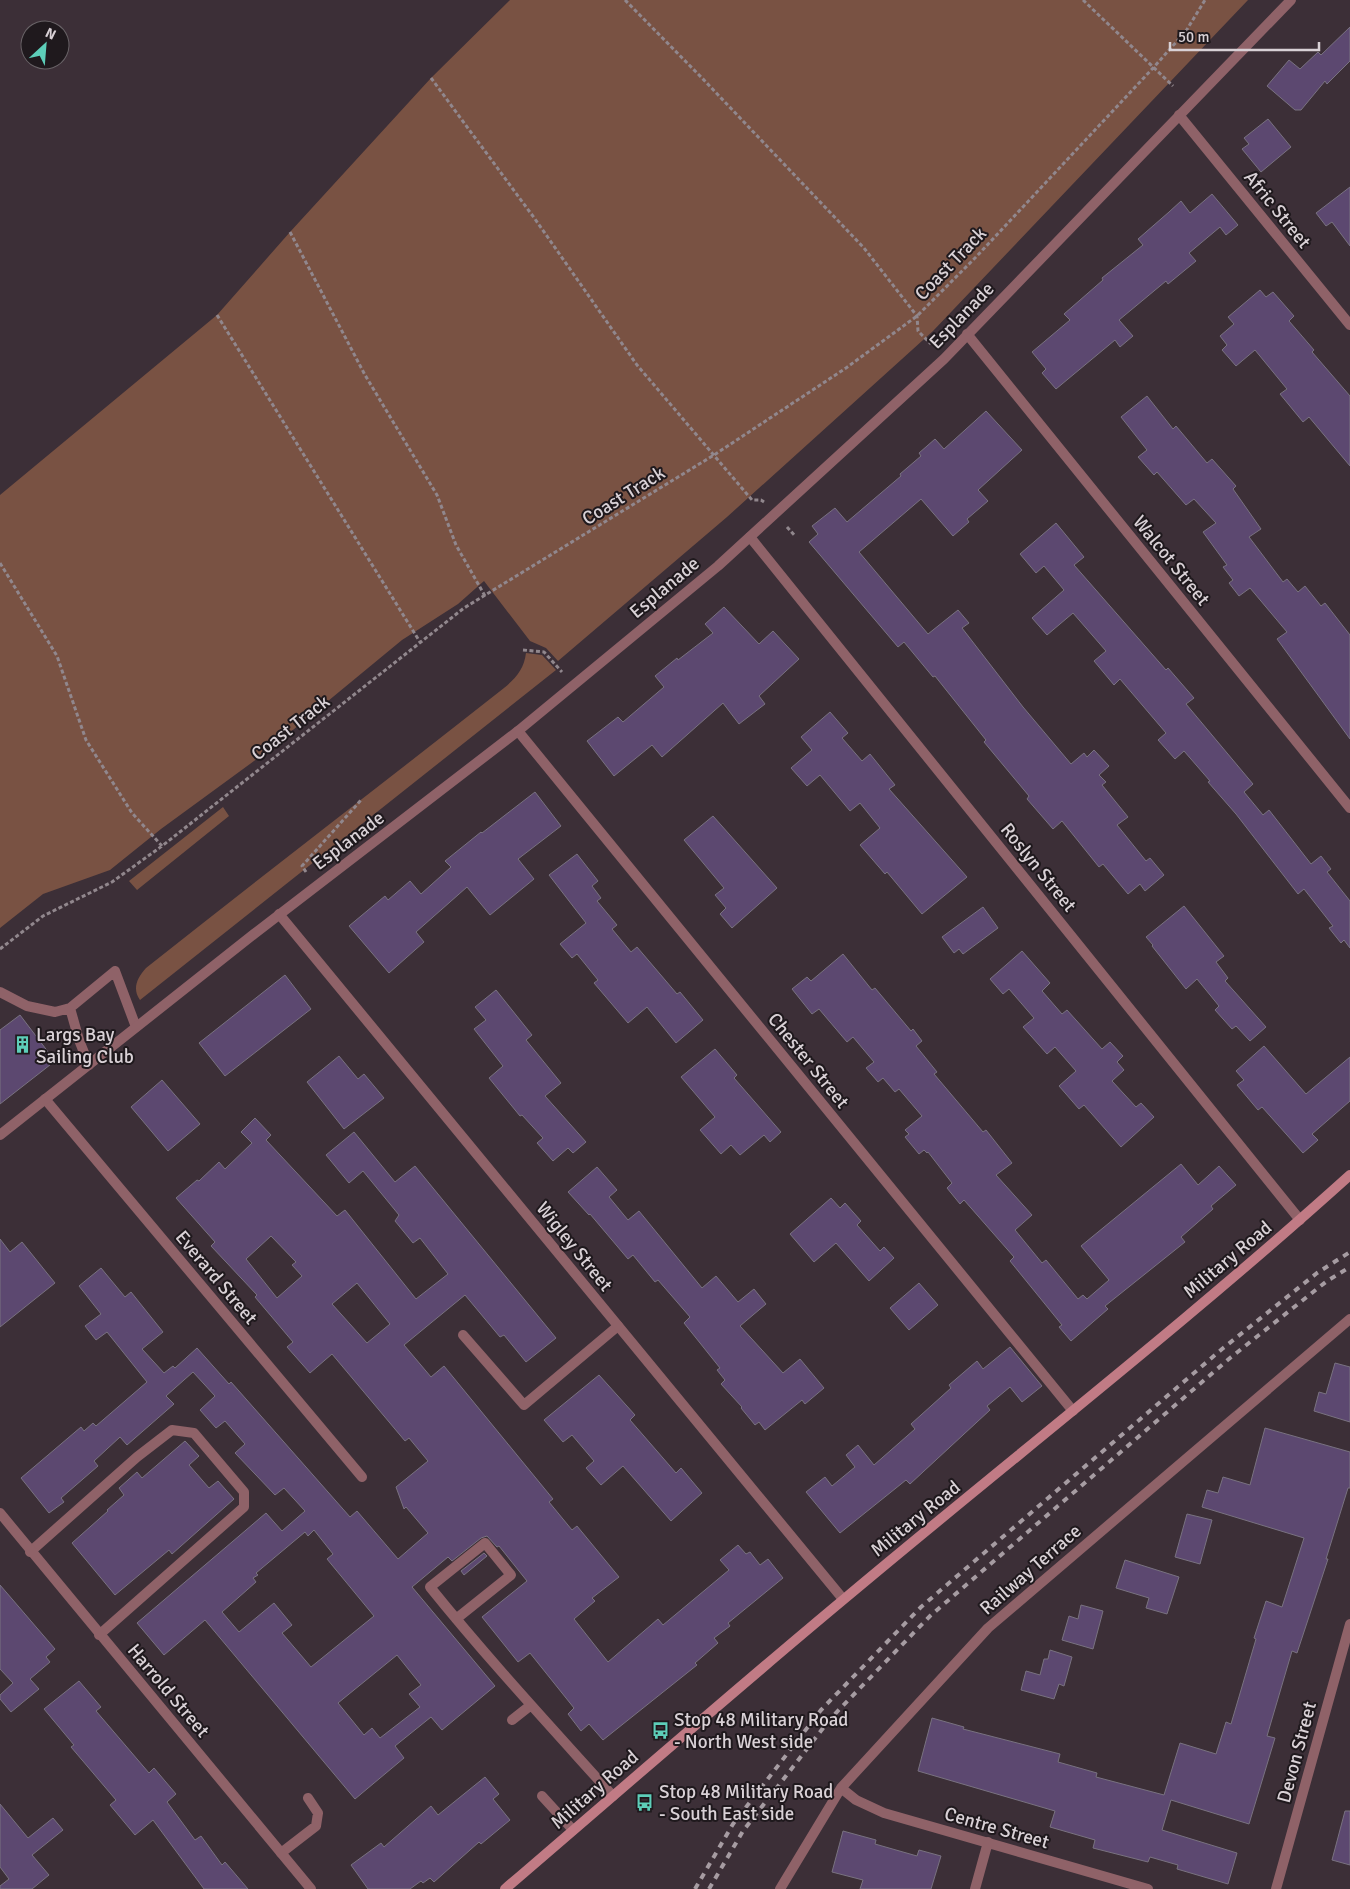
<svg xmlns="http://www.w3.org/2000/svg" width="1350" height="1889" font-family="Signika,sans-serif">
  <rect width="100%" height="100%" fill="#3c2f37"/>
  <path fill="#795243" d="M510 0H1248L933 331 727 517 558 661 546 648 530 641 484 581 458 604 402 640 265 753 161 829 110 870 43 894 0 928V495L217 315 290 232 431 78Z
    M526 653 542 655 556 670 140 1000C132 989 137 978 146 968 264 874 385 782 504 688 516 678 524 669 526 653Z
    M223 807 229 816 137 890 129 881Z"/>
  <path fill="#5c4870" stroke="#797280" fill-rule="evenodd" d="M1350 27V61L1327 84 1325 81 1301 110H1295L1267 86 1289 60 1300 69 1318 52 1321 55Z
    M1268 119 1291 147 1261 172 1242 149 1249 144 1244 138Z
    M1350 187V246L1332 222 1326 226 1316 213Z
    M1212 194 1238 225 1226 235 1220 227 1189 253 1196 261 1168 284 1166 281 1119 320 1133 336 1120 347 1115 340 1056 389 1042 373 1046 369 1032 352 1070 320 1064 314 1103 280 1102 278 1143 245 1138 239 1169 212 1181 201 1190 213Z
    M1260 290 1266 297 1273 292 1294 316 1289 321 1314 350 1312 352 1350 396V466L1309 417 1303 422 1280 394 1287 389 1255 350 1236 366 1222 350 1227 345 1220 336 1234 324 1228 317Z
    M1147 396 1173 429 1176 426 1207 463 1212 459 1236 486 1233 489 1261 529 1249 537 1283 582 1287 579 1298 592 1305 586 1321 606 1325 603 1350 635V739L1277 639 1287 632 1250 588 1239 596 1229 583 1233 580 1223 567 1227 565 1203 532 1216 523 1194 499 1186 505 1157 472 1154 475 1138 457 1147 450 1121 417Z
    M986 411 1022 450 978 490 988 501 967 519 969 522 953 536 921 499 859 552 928 634 958 610 969 623 962 628 1023 707 1071 764 1084 753 1087 757 1094 750 1109 766 1099 775 1106 782 1102 785 1128 817 1117 825 1146 861 1150 858 1164 875 1145 891 1140 884 1128 894 1103 864 1099 867 1062 821 1053 829 1027 799 1029 796 984 742 986 740 935 676 933 677 904 642 898 647 809 542 818 534 812 526 835 508 847 522 901 476 900 474 921 456 919 453 935 439 944 449Z
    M1056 523 1084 557 1074 565 1166 670 1168 668 1194 698 1186 704 1253 784 1244 792 1263 815 1269 810 1311 864 1321 856 1331 869 1327 872 1350 901V948L1344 940 1341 943 1329 928 1333 926 1304 889 1298 894 1236 814 1208 782 1210 781 1184 751 1175 759 1158 740 1166 733 1120 679 1114 685 1094 661 1106 651 1073 613 1047 635 1032 618 1064 590 1044 566 1036 573 1020 554Z
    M724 607 759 644 773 631 799 659 759 696 765 704 739 724 723 703 662 757 652 745 614 776 587 741 618 717 623 722 664 687 655 676 677 658 678 660 713 633 705 624Z
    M830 712 848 733 842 738 862 761 870 754 895 785 889 789 967 877 922 914 887 872 885 874 860 845 880 828 860 803 850 811 820 775 807 786 791 768 812 750 801 737Z
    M535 792 561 826 518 859 534 879 490 915 467 887 416 932 424 942 389 973 349 926 385 896 388 900 410 881 421 894 451 867 445 861 481 832 482 833Z
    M713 816 777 888 732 928 720 914 726 908 715 895 724 888 684 840Z
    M577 854 598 881 592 886 601 898 597 901 617 925 612 929 631 952 637 947 677 994 680 992 703 1020 676 1043 647 1007 628 1023 594 983 598 980 577 954 572 958 560 944 586 923 549 875Z
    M1184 906 1224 956 1216 962 1228 978 1225 981 1266 1027 1250 1041 1236 1026 1232 1029 1215 1010 1219 1006 1197 979 1186 989 1152 946 1153 945 1146 937Z
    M983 907 998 928 963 954 959 949 954 953 942 937Z
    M1022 951 1050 983 1042 991 1062 1014 1067 1010 1102 1049 1110 1042 1123 1056 1117 1062 1124 1070 1112 1081 1136 1107 1141 1103 1154 1117 1121 1147 1084 1105 1079 1109 1059 1086 1076 1071 1055 1047 1047 1054 1023 1027 1034 1018 1009 989 1003 994 990 979Z
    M843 954 872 990 875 988 911 1031 913 1029 922 1041 916 1046 937 1072 934 1074 983 1132 986 1130 1012 1163 996 1175 1032 1215 1015 1230 1042 1263 1046 1260 1078 1299 1083 1295 1087 1299 1109 1280 1081 1246 1181 1164 1198 1185 1219 1166 1236 1185 1211 1206 1213 1209 1181 1237 1185 1242 1105 1306 1108 1309 1071 1341 1059 1327 1062 1325 1010 1261 1014 1257 964 1200 960 1204 947 1188 952 1183 928 1152 927 1153 924 1150 919 1154 905 1137 909 1134 905 1130 922 1116 899 1089 895 1092 883 1078 878 1082 866 1068 874 1062 853 1037 847 1042 819 1009 812 1014 792 989 807 977 811 981Z
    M285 975 311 1009 225 1076 199 1043Z
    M496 990 532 1035 526 1040 561 1083 545 1096 586 1142 573 1153 568 1148 553 1161 537 1143 543 1138 522 1115 520 1116 489 1078 503 1066 474 1029 486 1020 475 1007Z
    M20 1015 55 1061 0 1104V1030Z
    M1264 1046 1306 1094 1350 1057V1101L1312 1134 1318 1140 1303 1153 1262 1107 1258 1110 1237 1085 1244 1080 1236 1071Z
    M715 1049 737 1075 734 1078 781 1132 770 1142 764 1135 740 1155 731 1145 721 1154 700 1130 715 1117 681 1077Z
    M339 1056 358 1079 364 1074 384 1098 344 1129 307 1082Z
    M162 1080 200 1124 168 1151 131 1107Z
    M255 1118 271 1135 266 1140 337 1216 345 1210 416 1299 448 1274 420 1238 413 1243 395 1221 399 1215 363 1171 349 1183 326 1155 354 1132 395 1182 415 1166 556 1338 526 1362 504 1335 500 1337 465 1295 404 1345 431 1377 444 1366 553 1499 549 1502 572 1530 577 1526 619 1577 592 1598 595 1601 574 1619 608 1662 658 1619 663 1625 729 1570 720 1560 738 1545 746 1554 750 1552 760 1565 768 1559 783 1578 728 1623 730 1626 714 1638 718 1643 695 1663 697 1665 603 1740 589 1724 581 1731 568 1714 574 1708 530 1653 518 1662 482 1617 527 1581 499 1546 497 1547 487 1536 481 1538 452 1561 448 1557 412 1587 495 1686 442 1730 431 1717 395 1746 404 1758 355 1799 205 1620 164 1655 137 1623 266 1513 282 1531 305 1511 284 1488 275 1495 235 1453 245 1444 225 1421 216 1428 200 1410 215 1396 193 1372 166 1396 174 1404 127 1445 120 1437 94 1461 98 1466 61 1498 64 1502 49 1513 21 1478 81 1427 84 1431 93 1423 96 1426 147 1382 107 1332 96 1340 85 1326 101 1314 79 1286 101 1268 125 1297 131 1292 163 1332 142 1349 164 1373 173 1366 175 1368 197 1348 229 1384 231 1382 350 1517 357 1511 398 1559 428 1533 406 1507 404 1509 396 1487 428 1461 409 1438 405 1441 332 1354 310 1373 287 1347 293 1342 255 1297 257 1295 211 1246 215 1242 176 1198 197 1180 199 1181 219 1162 225 1169 252 1143 241 1132ZM271 1236 296 1262 292 1265 302 1276 277 1298 246 1259ZM357 1283 390 1324 367 1343 332 1304ZM314 1530 333 1554 327 1559 374 1616 311 1667 282 1633 292 1625 274 1603 239 1632 222 1612 256 1582 253 1578 258 1575 256 1573 305 1532 308 1536ZM397 1655 421 1685 409 1694 420 1707 380 1738 372 1728 364 1735 338 1703Z
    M597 1167 617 1190 609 1197 628 1220 639 1211 702 1288 716 1276 738 1302 754 1289 766 1304 740 1326 783 1373 800 1359 824 1388 805 1404 802 1400 765 1430 759 1422 755 1425 741 1408 742 1407 721 1384 725 1380 717 1370 720 1368 684 1323 690 1317 658 1280 655 1282 633 1255 628 1259 590 1214 589 1215 568 1192Z
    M831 1198 840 1208 845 1203 861 1221 857 1225 880 1251 884 1247 894 1258 869 1281 836 1243 814 1262 790 1234Z
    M0 1239 10 1252 22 1242 55 1283 0 1327Z
    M919 1283 938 1305 909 1330 890 1308Z
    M1010 1347 1042 1386 1022 1402 1010 1387 987 1406 990 1410 910 1484 906 1480 840 1533 806 1492 825 1477 832 1486 855 1467 846 1455 858 1445 874 1465 915 1429 911 1424 951 1388 949 1385 977 1361 983 1369Z
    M1335 1363 1350 1367V1422L1314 1411 1319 1392 1326 1394Z
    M599 1375 635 1415 630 1420 676 1473 681 1468 702 1493 671 1521 623 1466 601 1485 586 1468 594 1461 572 1435 563 1442 544 1420Z
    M1265 1428 1350 1452V1488H1348L1326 1559H1328L1297 1653 1292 1651 1267 1736 1275 1738 1249 1824 1171 1800 1162 1830 1237 1853 1228 1884 1177 1869 1178 1865 1150 1857 1148 1862 1093 1848 1095 1840 1050 1827 1055 1811 918 1771 932 1718 964 1727 963 1729 1060 1754 1058 1762 1097 1773 1096 1777 1164 1795 1180 1743 1216 1754 1226 1722 1231 1724 1256 1639 1254 1638 1266 1601 1282 1607 1304 1538 1202 1507 1207 1490 1218 1493 1223 1477 1250 1485Z
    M185 1441 199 1456 189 1465 209 1488 218 1481 234 1499 172 1554 169 1550 115 1595 72 1543 108 1511 107 1510 124 1495 119 1488 137 1472 142 1478Z
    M1187 1514 1212 1520 1200 1564 1175 1557Z
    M484 1553 487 1556 464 1575 461 1571Z
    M1125 1560 1179 1577 1167 1614 1146 1608 1149 1598 1116 1588Z
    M0 1585 55 1649 46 1657 50 1662 30 1679 39 1689 11 1712 0 1699V1695L13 1683 0 1669Z
    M1081 1605 1103 1611 1093 1649 1062 1640 1069 1616 1078 1619Z
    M1050 1650 1072 1657 1064 1686 1059 1684 1054 1699 1021 1690 1026 1671 1040 1675 1044 1659H1048Z
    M79 1681 101 1707 96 1711 149 1773 154 1768 176 1794 167 1802 195 1840 201 1836 222 1865 225 1862 248 1889H204L153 1820 135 1835 110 1805 116 1800 71 1747 74 1745 44 1709Z
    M485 1777 499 1794 493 1799 510 1820 481 1844 479 1842 434 1882 430 1878 423 1883 421 1881 410 1889H368L351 1865 381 1843 384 1847 431 1806 438 1815Z
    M0 1804 28 1838 53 1818 63 1830 32 1855 49 1875 32 1889H0V1886L9 1879 0 1867Z
    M1345 1811H1350V1865L1332 1860Z
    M843 1831 876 1840 875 1844 917 1856 919 1850 941 1856 931 1889H860L863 1880 832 1872Z"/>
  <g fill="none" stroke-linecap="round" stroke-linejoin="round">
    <path stroke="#91878d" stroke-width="3" stroke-dasharray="4 2.5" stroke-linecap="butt" d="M625 0 702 78 864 248 917 316 918 331 931 344
      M1083 0 1173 86
      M431 78 535 219 637 365 752 500H761L764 502
      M290 232 365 375 437 495 456 545 485 596
      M217 315 420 642
      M787 527 795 536
      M0 563 57 656 86 740 132 813 162 846
      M523 650 544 652 562 672
      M306 872 302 866 362 799
      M0 949 43 916 112 882 162 846 464 608 714 455 846 368 917 316 976 257 1154 67 1186 31 1205 0"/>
    <path stroke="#8f6268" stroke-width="10" d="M0 992 27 1006 55 1012 70 1008 115 971 136 1027
      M70 1008 79 1040 89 1065
      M463 1335 524 1405 618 1326
      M30 1552 137 1457 172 1430 194 1433 244 1492V1507L99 1635
      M456 1619 511 1575 485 1543 430 1587C488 1659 551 1727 613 1796
      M512 1720 531 1705
      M542 1796 573 1830
      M281 1853 316 1826 318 1813 308 1798"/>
    <path stroke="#8f6268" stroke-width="10" d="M1179 115 1350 325
      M967 334 1350 808
      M750 537 1300 1220
      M518 731 1073 1411
      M279 914 843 1599
      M45 1099 362 1477
      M0 1513 311 1889
      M841 1788 856 1800 884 1813 1148 1889
      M780 1889 841 1788 988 1628 1350 1319
      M975 1889 988 1842
      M1276 1889 1350 1624"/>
    <path stroke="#8f6268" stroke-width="10" d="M0 1135 254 934 518 731 718 566 944 359 1291 0"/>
    <path stroke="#c17b85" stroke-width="10" d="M505 1889C617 1793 729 1695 843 1600 1012 1458 1186 1323 1350 1175"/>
    <path stroke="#a69ca2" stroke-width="4" stroke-dasharray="6 6" stroke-linecap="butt" d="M695 1889 733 1824 821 1710 921 1607 1222 1349 1317 1273 1350 1252
      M709 1889 743 1831 831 1718 930 1616 1230 1358 1327 1281 1350 1267"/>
  </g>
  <defs>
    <symbol id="building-bare" viewBox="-9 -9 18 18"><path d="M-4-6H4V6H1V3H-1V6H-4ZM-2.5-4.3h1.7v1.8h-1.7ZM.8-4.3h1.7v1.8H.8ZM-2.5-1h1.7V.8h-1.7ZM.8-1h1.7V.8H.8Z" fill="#5dceb9" stroke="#1f191d" stroke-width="2.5" paint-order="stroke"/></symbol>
    <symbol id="bus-bare" viewBox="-9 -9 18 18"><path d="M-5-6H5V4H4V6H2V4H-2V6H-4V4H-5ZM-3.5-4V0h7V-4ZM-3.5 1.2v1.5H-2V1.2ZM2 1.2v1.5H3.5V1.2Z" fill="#5dceb9" stroke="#1f191d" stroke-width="2.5" paint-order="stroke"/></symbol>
  </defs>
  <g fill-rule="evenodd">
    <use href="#building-bare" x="10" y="1032" width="25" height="25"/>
    <use href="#bus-bare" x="648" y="1718" width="25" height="25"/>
    <use href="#bus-bare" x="632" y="1790" width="25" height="25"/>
  </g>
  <g text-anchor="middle" stroke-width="4" stroke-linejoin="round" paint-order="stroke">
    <g font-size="19" fill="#d9d1d6" stroke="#1f191d">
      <text transform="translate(1278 209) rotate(51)" y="7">Afric Street</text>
      <text transform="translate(950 263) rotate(-46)" y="7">Coast Track</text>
      <text transform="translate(961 315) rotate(-46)" y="7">Esplanade</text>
      <text transform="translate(623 495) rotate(-32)" y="7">Coast Track</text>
      <text transform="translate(1172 560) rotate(51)" y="7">Walcot Street</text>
      <text transform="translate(664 587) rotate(-40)" y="7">Esplanade</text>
      <text transform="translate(290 727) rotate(-38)" y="7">Coast Track</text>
      <text transform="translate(348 840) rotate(-37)" y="7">Esplanade</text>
      <text transform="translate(1039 867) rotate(51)" y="7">Roslyn Street</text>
      <text transform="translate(809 1060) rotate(51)" y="7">Chester Street</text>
      <text transform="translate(575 1246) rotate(51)" y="7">Wigley Street</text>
      <text transform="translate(1227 1259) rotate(-40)" y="7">Military Road</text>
      <text transform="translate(217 1277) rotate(50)" y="7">Everard Street</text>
      <text transform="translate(915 1518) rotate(-39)" y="7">Military Road</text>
      <text transform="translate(1030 1569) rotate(-41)" y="7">Railway Terrace</text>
      <text transform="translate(169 1690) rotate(50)" y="7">Harrold Street</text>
      <text transform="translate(1296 1752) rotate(-75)" y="7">Devon Street</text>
      <text transform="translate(594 1789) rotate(-41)" y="7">Military Road</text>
      <text transform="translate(997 1827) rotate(16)" y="7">Centre Street</text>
    </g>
    <g font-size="19" fill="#d9d1d6" stroke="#1f191d" text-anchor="start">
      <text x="36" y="1041">Largs Bay<tspan x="36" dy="22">Sailing Club</tspan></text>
      <text x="674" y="1726">Stop 48 Military Road<tspan x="674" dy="22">- North West side</tspan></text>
      <text x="659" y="1798">Stop 48 Military Road<tspan x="659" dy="22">- South East side</tspan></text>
    </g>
  </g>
  <g transform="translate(45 45) rotate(26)"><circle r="24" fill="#1f191d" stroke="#696367"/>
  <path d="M0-4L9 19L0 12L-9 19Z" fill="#5dceb9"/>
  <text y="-8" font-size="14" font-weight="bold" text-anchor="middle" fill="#d9d1d6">N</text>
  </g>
  <path d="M1170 42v8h149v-8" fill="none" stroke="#d9d1d6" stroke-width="2.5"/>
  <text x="1178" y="42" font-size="15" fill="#d9d1d6" stroke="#1f191d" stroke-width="4" paint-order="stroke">50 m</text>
</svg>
